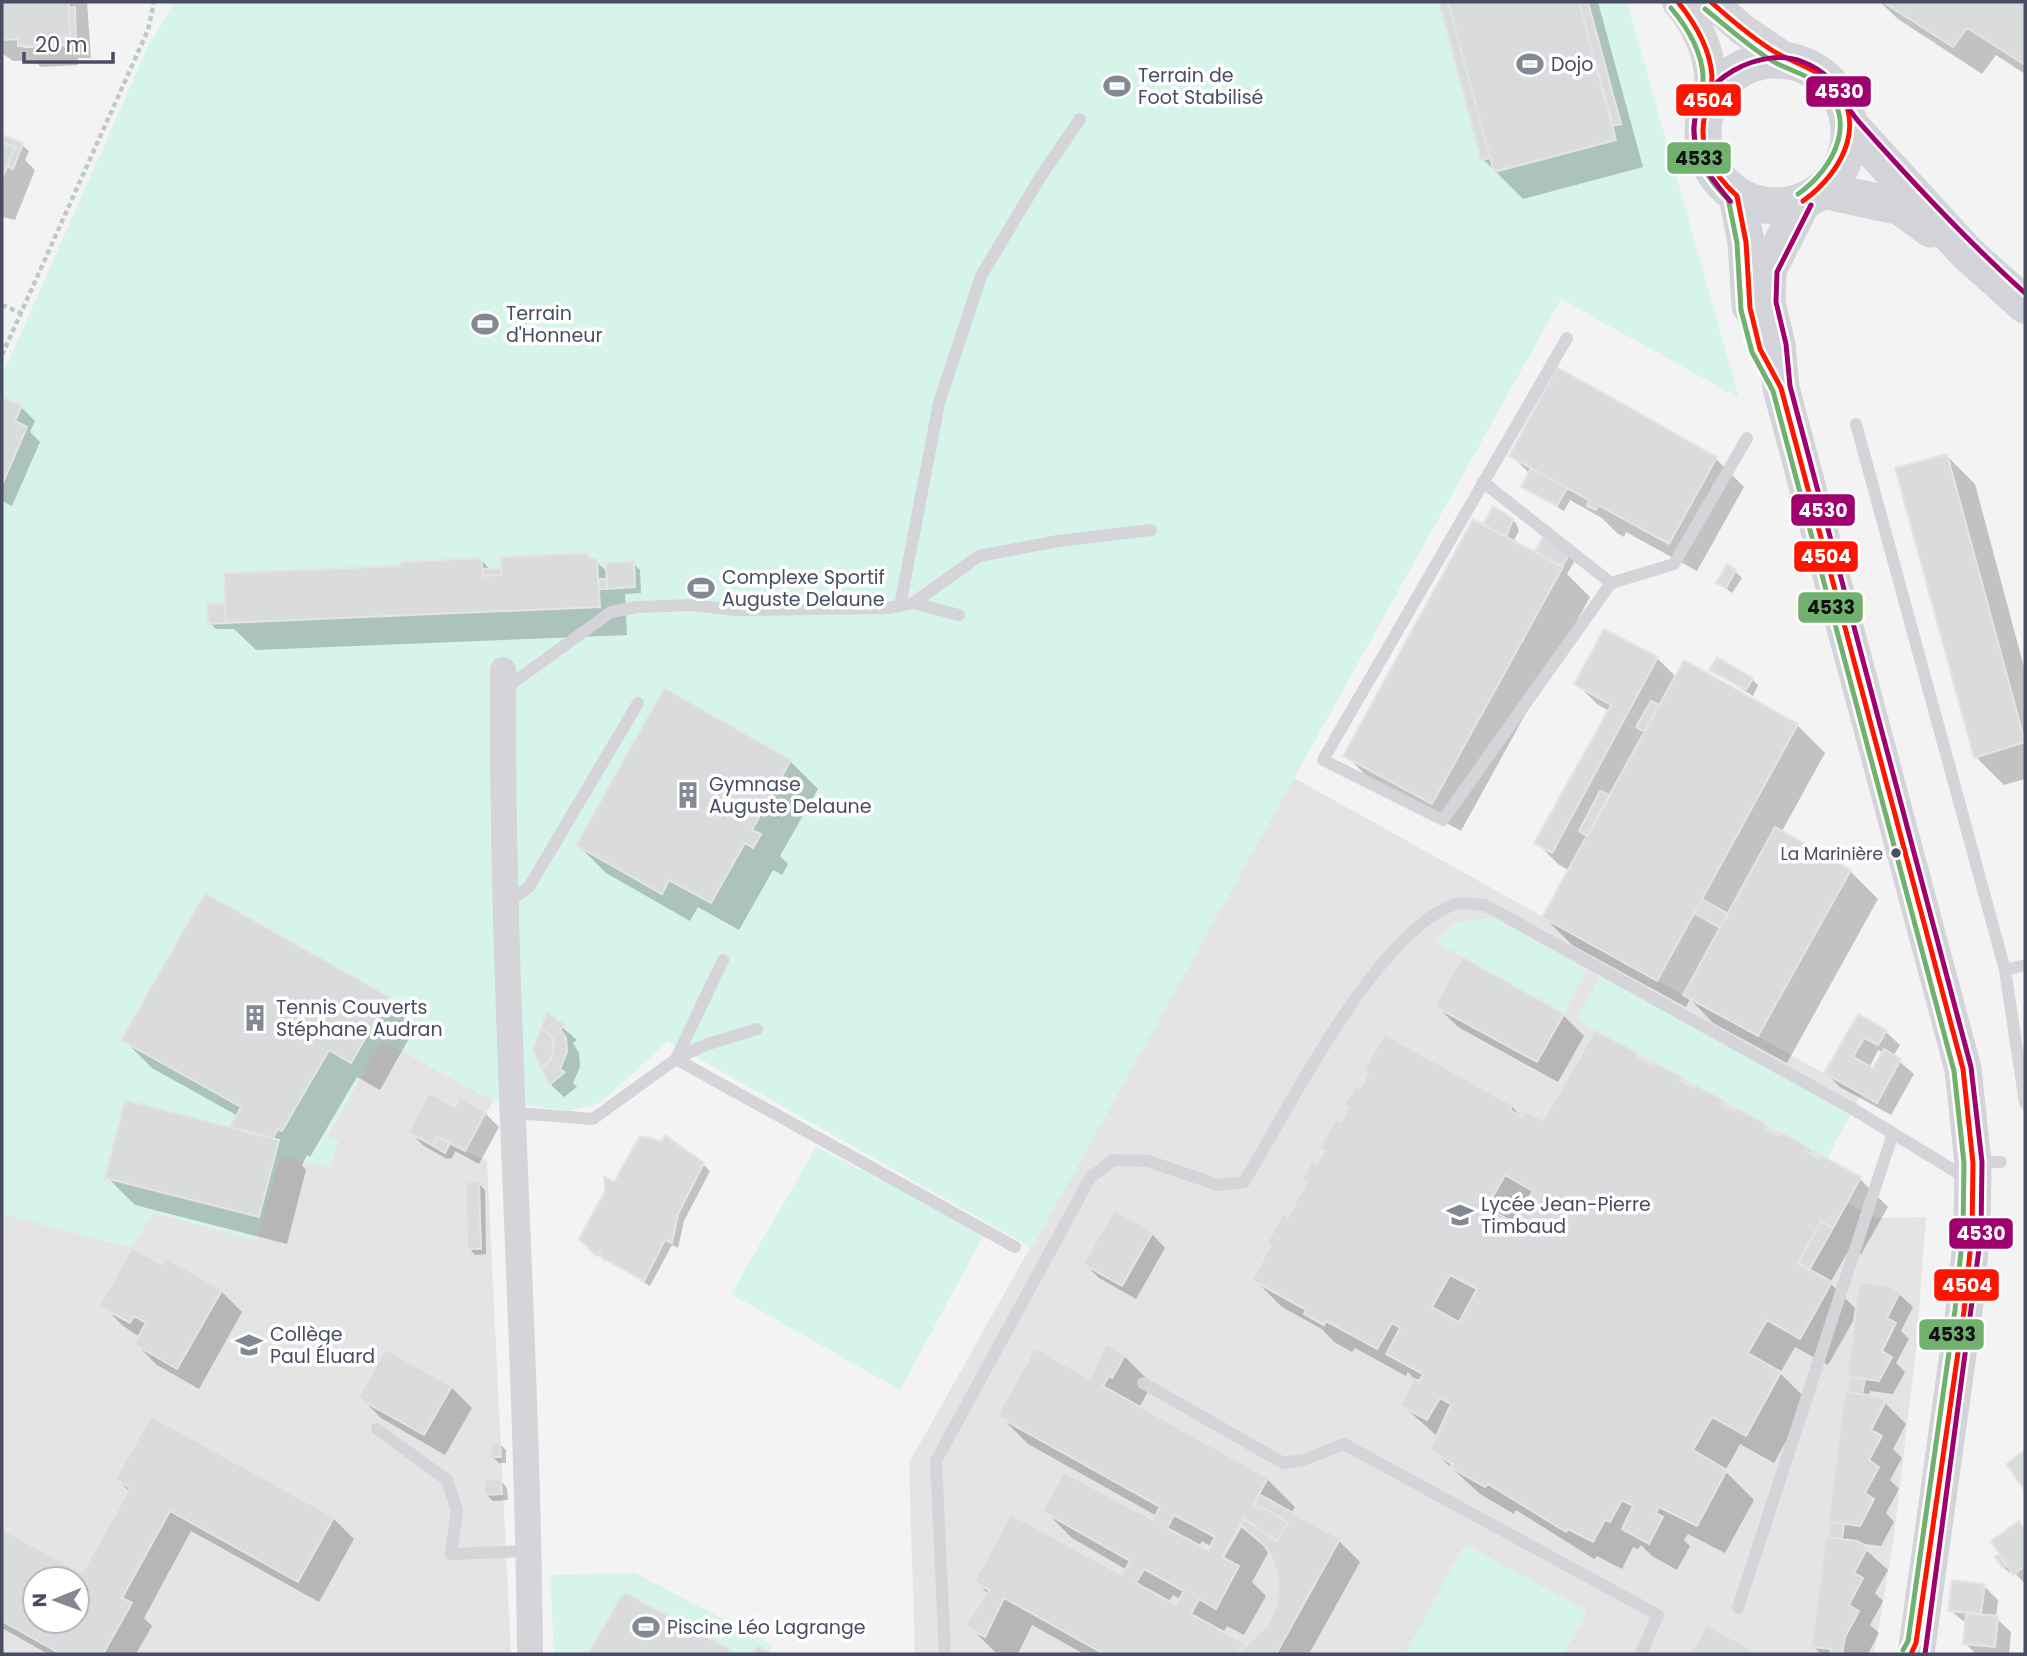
<svg xmlns="http://www.w3.org/2000/svg" width="2027" height="1656" font-family="Poppins,sans-serif">
  <rect width="100%" height="100%" fill="#f3f3f3"/>
  <path fill="#e4e4e5" fill-rule="evenodd" d="M1294 778 1861 1094 1827 1158 1861 1177 1847 1203 1876 1218 1926 1217 1916 1350 1893 1544 1874 1654H915L909 1463Z
    M382 1040 493 1101 465 1151 487 1161 511 1654H2V1214L154 1213 257 1240 280 1155 326 1138ZM35 1579H77V1621H35Z"/>
  <path fill="#d6f4ea" d="M174 2H1627L1739 398 1561 299 1032 1248 668 1041 600 1103 569 1111 493 1101 382 1040 326 1137 339 1141 330 1168 280 1156 257 1240 154 1213 132 1248 2 1214V376L146 51Z
    M1493 917 1587 969 1564 1014 1436 942 1454 923Z
    M1600 976 1850 1114 1827 1158 1577 1020Z
    M816 1147 985 1233 900 1390 731 1294Z
    M1465 1544 1587 1611 1564 1654H1405Z
    M635 1573 773 1645 769 1652 772 1654H554L550 1575Z"/>
  <path fill="#0003" fill-rule="evenodd" d="M2 2H87L91 58H78V65L41 67 34 60 13 61 2 53ZM66 43V46L24 48 21 44Z
    M1441 2H1598L1643 167 1523 199 1483 159Z
    M1880 2H2025V74L1996 55 1982 74 1898 19Z
    M2 136 22 145 29 151 25 160 35 170 15 220 2 217Z
    M1558 370 1716 459 1744 487 1697 571 1626 532 1624 537 1617 533 1602 518 1570 500 1564 511 1523 486 1530 474 1511 455Z
    M2 399 21 407 35 421 30 432 40 442 12 506 2 501Z
    M1947 456 1975 484 2025 671V779L2004 785 1976 757Z
    M1494 508 1516 523 1519 531 1513 542 1536 554 1544 539 1575 560 1567 574 1590 597 1461 831 1373 783 1346 755Z
    M588 555 608 572 633 563 640 570 641 593 625 594 627 635 256 650 234 629H216L210 623 225 605 227 608 402 568 481 560 491 570H503Z
    M1735 571 1742 578 1732 593 1718 582Z
    M1657 658 1677 678 1797 725 1825 753 1781 833 1850 871 1878 899 1787 1063 1713 1023 1690 999 1686 1007 1572 945 1544 917 1570 871 1558 864 1537 843 1609 711 1597 704 1576 683Z
    M1711 670 1752 679 1758 685 1753 696Z
    M665 691 790 761 818 789 780 856 788 864 782 875 773 870 739 930 698 907 690 921 606 873 578 845Z
    M388 998 416 1026 380 1090 357 1077 310 1157 307 1155 302 1165 306 1170 287 1244 135 1205 107 1177 231 1129 238 1116 152 1068 124 1040Z
    M1437 1006 1563 1015 1584 1036 1558 1082 1458 1027Z
    M548 1015 577 1040 573 1043 579 1053 580 1067 573 1083 577 1087 564 1097 550 1084 535 1050Z
    M1858 1016 1886 1032 1900 1045 1893 1056 1914 1074 1891 1115 1840 1087 1826 1073ZM1878 1050 1883 1053 1873 1070 1869 1068Z
    M1637 1055 1646 1064 1722 1102 1731 1111 1765 1126 1775 1136 1807 1149 1819 1161 1860 1179 1888 1207 1861 1254 1850 1248 1830 1283 1857 1310 1899 1294 1913 1307 1901 1331 1909 1339 1896 1363 1905 1372 1893 1394 1870 1391 1869 1397 1885 1403 1906 1424 1893 1449 1902 1458 1890 1480 1899 1489 1886 1513 1894 1522 1881 1546 1858 1543 1888 1570 1875 1593 1883 1601 1870 1625 1879 1633 1868 1654H1821L1813 1646 1852 1395 1849 1392 1856 1316 1828 1365 1795 1347 1780 1373 1808 1401 1774 1463 1740 1444 1725 1471 1754 1500 1725 1553 1688 1534 1684 1540 1690 1546 1677 1570 1652 1556 1641 1545 1638 1549 1633 1547 1622 1569 1597 1556 1594 1559 1516 1510 1514 1514 1480 1494 1432 1450 1438 1437 1402 1405 1415 1380 1408 1372 1406 1376 1355 1348 1352 1352 1334 1342 1322 1329 1282 1307 1254 1279 1307 1184 1303 1181 1317 1167 1341 1124 1511 1106 1523 1118 1543 1123Z
    M456 1109 485 1113 499 1127 479 1164 455 1151 452 1158 447 1159 424 1146 410 1132Z
    M703 1164 710 1171 684 1221 678 1248 672 1245 650 1286 605 1259 604 1261 582 1238 607 1192 615 1184Z
    M478 1183 485 1190 486 1254 475 1255 469 1248Z
    M1152 1234 1165 1248 1136 1299 1099 1278 1085 1264Z
    M162 1267 221 1291 242 1312 199 1389 157 1365 136 1344 140 1337 123 1326 102 1305Z
    M1124 1356 1152 1384 1139 1408 1267 1479 1295 1507 1291 1514 1339 1541 1360 1562 1309 1654H1084L1032 1625 1018 1654H997L968 1625 988 1594 976 1581 1123 1578 1127 1570 1072 1538 1044 1510 1153 1522 1157 1516 1028 1444 1000 1416 1091 1381ZM1240 1522 1243 1525 1224 1558 1221 1556ZM1202 1541 1212 1547 1208 1552 1199 1547ZM1269 1551 1278 1568 1279 1603 1270 1626 1247 1649 1223 1633 1227 1626 1244 1635 1266 1596 1252 1582ZM1173 1595 1181 1600 1177 1608 1168 1603Z
    M451 1387 472 1408 445 1455 381 1418 360 1397Z
    M500 1444 506 1450V1463H499L492 1456Z
    M117 1479 333 1518 354 1539 319 1602 191 1531 144 1618 152 1626 136 1654H48L2 1628V1531L82 1575 130 1492ZM35 1579H77V1621H35Z
    M501 1481 507 1488 508 1500 493 1501 486 1494Z
    M2019 1524 2025 1530V1584L2013 1571 2010 1573 2003 1567Z
    M1984 1586 1998 1600 1996 1618 2011 1632 2009 1654H1976L1965 1643 1967 1624 1950 1610Z
    M621 1599 729 1652 732 1654H590Z"/>
  <path fill="#dadbdd" stroke="#e4e4e6" stroke-width="2" fill-rule="evenodd" d="M2 2H69L70 37 57 38 58 45 18 46V39L2 40Z
    M1439 2H1448L1490 158 1481 160Z
    M1448 2H1579L1616 140 1494 172Z
    M1579 2H1588L1621 124 1613 126Z
    M1883 2H2025V65L1967 28 1953 47Z
    M75 7 76 44 58 45 57 38 70 37 69 8Z
    M2 134 5 136 2 143 15 147 2 179Z
    M5 136 23 143 13 169 7 166 15 147 2 143Z
    M1557 367 1717 457 1669 544 1598 505 1596 510 1587 506 1589 500 1509 456Z
    M2 397 22 405 15 421 27 427 2 485Z
    M1947 454 2025 742 1974 758 1895 468Z
    M1531 468 1567 488 1557 506 1521 487Z
    M1493 506 1513 519 1506 537 1483 524Z
    M1473 519 1563 567 1432 804 1343 756Z
    M1543 537 1570 552 1562 567 1535 552Z
    M588 553 589 558 597 559 600 607 226 623 224 573 400 566V562L481 558 483 576 502 575 501 557Z
    M634 561 635 587 607 589 606 563Z
    M1727 564 1736 570 1726 588 1716 583Z
    M501 568 502 575 483 576V569Z
    M598 579H607V589H599Z
    M225 603 226 623 208 624 207 604Z
    M1604 629 1658 657 1552 853 1534 843 1611 705 1574 684Z
    M1717 657 1753 678 1746 690 1709 670Z
    M1684 660 1798 724 1657 981 1542 917Z
    M664 688 791 760 752 830 761 834 753 848 745 843 711 903 669 880 662 894 576 845Z
    M1651 701 1659 705 1645 732 1636 727Z
    M1600 791 1610 795 1587 836 1579 831Z
    M1775 827 1851 870 1758 1036 1683 995Z
    M205 893 389 997 351 1063 329 1050 282 1131 278 1129 273 1138 230 1127 241 1107 121 1040Z
    M1702 899 1728 914 1720 928 1694 913Z
    M1462 957 1564 1014 1537 1062 1434 1006Z
    M547 1012 565 1025 560 1029 566 1038 567 1052 560 1069 565 1072 549 1085 541 1068 547 1065 554 1051 552 1037 541 1028Z
    M1858 1014 1887 1030 1878 1045 1864 1038 1853 1057 1873 1068 1884 1049 1901 1059 1877 1103 1824 1073Z
    M541 1028 552 1037 554 1044 552 1059 541 1068 533 1050Z
    M1595 1031 1638 1053 1637 1057 1652 1065 1654 1062 1681 1077 1680 1081 1694 1088 1695 1085 1723 1100 1721 1104 1734 1111 1736 1108 1766 1124 1764 1128 1778 1135 1780 1132 1808 1147 1806 1151 1819 1159 1821 1155 1861 1177 1833 1228 1821 1221 1798 1263 1832 1282 1800 1339 1767 1320 1748 1353 1781 1372 1746 1436 1712 1417 1693 1450 1727 1470 1697 1526 1659 1507 1656 1513 1663 1517 1649 1544 1622 1529 1633 1506 1622 1500 1610 1522 1605 1520 1593 1542 1568 1529 1566 1532 1488 1484 1485 1487 1450 1467 1452 1464 1430 1450 1451 1404 1440 1398 1427 1420 1400 1405 1414 1379 1419 1381 1423 1374 1386 1354 1400 1328 1392 1323 1377 1349 1326 1321 1324 1325 1304 1314 1306 1310 1252 1280 1271 1245 1267 1243 1283 1214 1288 1217 1306 1183 1301 1181 1312 1161 1317 1164 1324 1151 1319 1148 1336 1120 1340 1122 1349 1107 1344 1105 1355 1086 1360 1088 1368 1073 1364 1070 1384 1034 1512 1105 1510 1110 1522 1117 1525 1111 1543 1120ZM1505 1175 1533 1191 1514 1223 1487 1207ZM1450 1275 1477 1289 1459 1322 1432 1307Z
    M429 1093 455 1107 460 1097 486 1112 465 1151 438 1137 433 1146 408 1132Z
    M125 1100 279 1140 259 1217 105 1178Z
    M665 1135 704 1163 678 1214 672 1243 665 1240 644 1281 601 1257 600 1252 596 1256 579 1239 605 1191 604 1176 614 1182 640 1136 662 1141Z
    M438 1137 450 1143 445 1153 433 1146Z
    M479 1181 481 1249H467L466 1182Z
    M1114 1210 1153 1232 1122 1286 1083 1264Z
    M1821 1221 1833 1228 1809 1270 1798 1263Z
    M132 1248 161 1264 165 1257 222 1290 177 1369 134 1344 146 1323 134 1316 130 1323 99 1306Z
    M1859 1282 1890 1286 1900 1292 1887 1318 1896 1323 1882 1351 1892 1357 1879 1381 1847 1377Z
    M1106 1343 1125 1355 1112 1378 1109 1376 1103 1386 1268 1478 1253 1505 1261 1510 1263 1508 1288 1522 1277 1541 1244 1519 1222 1557 1239 1566 1216 1609 1199 1599 1191 1614 1244 1643 1238 1654H1104L1004 1598 985 1637 965 1626 989 1590 974 1582 1011 1514 1122 1575 1130 1561 1042 1511 1064 1472 1153 1520 1160 1507 997 1416 1035 1348 1090 1379ZM1174 1515 1215 1537 1208 1550 1167 1528ZM1144 1569 1184 1591 1176 1605 1136 1583Z
    M385 1349 452 1386 424 1435 358 1398Z
    M1849 1377 1865 1379 1862 1394 1848 1392Z
    M1845 1392 1877 1396 1886 1401 1871 1430 1882 1436 1869 1460 1879 1467 1865 1493 1874 1499 1860 1526 1828 1522Z
    M151 1416 334 1517 298 1582 170 1511 122 1598 132 1603 103 1654H61L2 1621V1529L82 1573 130 1488 115 1479ZM35 1579H77V1621H35Z
    M490 1442H500L501 1457H491Z
    M2025 1450V1491L2006 1464Z
    M501 1479 502 1494 484 1495V1480Z
    M1259 1494 1340 1539 1276 1654H1238L1268 1625 1277 1603 1279 1582 1271 1556 1264 1545 1240 1525 1244 1519 1277 1541 1288 1522 1263 1508 1261 1510 1253 1505Z
    M2019 1521 2025 1530V1566L2013 1575 1991 1541Z
    M1829 1522 1844 1524 1842 1539 1827 1537Z
    M1826 1537 1857 1541 1868 1547 1854 1573 1863 1578 1849 1605 1859 1611 1845 1637 1842 1654H1830L1831 1649 1811 1647Z
    M1999 1554 2007 1565 2002 1568 1995 1557Z
    M1952 1580 1985 1584 1981 1614 1948 1611Z
    M626 1593 648 1605 730 1650 728 1654H588L620 1598Z
    M1966 1613 1998 1616 1995 1647 1963 1644Z
    M1707 1625 1760 1654H1690Z
    M757 1646 769 1652 772 1654H753Z"/>
  <g fill="none" stroke-linecap="round" stroke-linejoin="round">
    <path stroke="#bdc9c9" stroke-width="4.5" stroke-dasharray="5 3.5" stroke-linecap="butt" d="M2 305 21 313
      M2 355 148 30 154 2"/>
    <path stroke="#d4d4d9" stroke-width="12" d="M1567 338 1323 760 1443 820 1611 583 1674 564 1747 438
      M1856 424 2005 970 2025 1103
      M1483 482 1611 583
      M913 603 959 615
      M900 606 939 403 981 276 1041 176 1080 119
      M503 690 611 612 638 607 694 605 735 610 888 608 913 603 979 556 1058 541 1151 530
      M507 903 529 887 638 703
      M723 960 676 1059 1015 1247
      M2005 970 2025 965
      M515 1113 593 1119 676 1059 705 1045 757 1029
      M1977 1162H2001
      M1143 1383 1283 1463 1303 1460 1344 1444 1658 1615 1641 1654
      M377 1429 447 1480 457 1510 451 1554 529 1551
      M1738 1608 1893 1133
      M945 1654 936 1461 1090 1178 1113 1160 1148 1161 1218 1185 1244 1182C1289 1109 1374 935 1453 905 1462 901 1476 905 1485 905L1853 1109 1968 1179"/>
    <path stroke="#d4d4d9" stroke-width="26" d="M503 670C501 998 527 1326 530 1654"/>
    <path stroke="#d4d4d9" stroke-width="32" d="M1678 2C1703 31 1712 60 1711 98
      M1711 2 1743 30 1786 59"/>
    <path stroke="#d3d4d9" stroke-width="37" d="M1703 133a73 73 0 1 1 146 0a73 73 0 1 1-146 0Z
      M1849 124 1967 253 2025 305
      M1822 190 1901 207 1931 229
      M1737 196 1746 242 1750 306
      M1803 201 1768 270 1767 303 1777 345 1781 388 1963 1069 1973 1163 1972 1233 1964 1311 1916 1654"/>
    <defs>
      <path id="bus-1" d="M1678 2C1695 23 1710 48 1712 76 1712 89 1708 101 1705 114 1697 148 1713 174 1737 196
        M1711 2C1730 19 1749 35 1770 49 1786 60 1807 65 1822 76 1874 114 1844 172 1803 201
        M1737 196 1746 242 1750 308 1760 349 1781 388 1963 1069 1973 1163 1972 1233 1964 1311 1916 1643 1911 1654"/>
      <path id="bus-2" d="M1671 8C1687 27 1701 49 1703 75 1704 88 1699 100 1696 112 1687 149 1705 178 1731 202
        M1705 9C1726 26 1746 44 1769 59 1784 69 1802 72 1817 83 1862 116 1834 169 1798 194
        M1728 198 1737 243 1741 310 1752 352 1773 391 1954 1071 1964 1163 1963 1232 1955 1310 1908 1641 1903 1650"/>
      <path id="bus-3" d="M1730 201C1712 179 1693 158 1694 127 1696 80 1761 45 1803 62 1839 76 1838 98 1859 122 1912 182 1966 240 2025 293
        M1811 205 1777 272 1776 302 1786 344 1790 386 1971 1067 1982 1162 1981 1234 1925 1654"/>
    </defs>
    <use href="#bus-1" stroke="#fff" stroke-width="10"/>
    <use href="#bus-2" stroke="#fff" stroke-width="10"/>
    <use href="#bus-3" stroke="#fff" stroke-width="10"/>
    <use href="#bus-1" stroke="#ff1400" stroke-width="5"/>
    <use href="#bus-2" stroke="#71b16e" stroke-width="5"/>
    <use href="#bus-3" stroke="#a0006e" stroke-width="5"/>
  </g>
  <defs>
    <symbol id="stadium-bare" viewBox="-9 -9 18 18"><path d="M0-5a6.5 5 0 1 0 0 10a6.5 5 0 1 0 0-10ZM-3.5-1.8h7v3.6h-7Z" fill="#848794" stroke="#fff" stroke-width="2.5" paint-order="stroke"/></symbol>
    <symbol id="building-bare" viewBox="-9 -9 18 18"><path d="M-4-6H4V6H1V3H-1V6H-4ZM-2.5-4.3h1.7v1.8h-1.7ZM.8-4.3h1.7v1.8H.8ZM-2.5-1h1.7V.8h-1.7ZM.8-1h1.7V.8H.8Z" fill="#848794" stroke="#fff" stroke-width="2.5" paint-order="stroke"/></symbol>
    <symbol id="school-bare" viewBox="-9 -9 18 18"><path d="M0-5L7-2L0 1L-7-2ZM-4 1L0 2.5L4 1V4Q0 6-4 4Z" fill="#848794" stroke="#fff" stroke-width="2.5" paint-order="stroke"/></symbol>
  </defs>
  <g fill-rule="evenodd">
    <use href="#stadium-bare" x="1511" y="45" width="38" height="38"/>
    <use href="#stadium-bare" x="1098" y="67" width="38" height="38"/>
    <use href="#stadium-bare" x="466" y="305" width="38" height="38"/>
    <use href="#stadium-bare" x="682" y="569" width="38" height="38"/>
    <use href="#building-bare" x="669" y="776" width="38" height="38"/>
    <use href="#building-bare" x="236" y="999" width="38" height="38"/>
    <use href="#school-bare" x="1441" y="1196" width="38" height="38"/>
    <use href="#school-bare" x="230" y="1326" width="38" height="38"/>
    <use href="#stadium-bare" x="627" y="1608" width="38" height="38"/>
  </g>
  <circle fill="#484d61" stroke="#fff" stroke-width="2.5" cx="1896" cy="853" r="6"/>
  <g text-anchor="middle" stroke-width="7" stroke-linejoin="round" paint-order="stroke">
    <g font-size="17" fill="#484d61" stroke="#fff" text-anchor="end">
      <text x="1883" y="860">La Marinière</text>
    </g>
    <g font-size="19" fill="#484d61" stroke="#fff" text-anchor="start">
      <text x="1551" y="71">Dojo</text>
      <text x="1138" y="82">Terrain de<tspan x="1138" dy="22">Foot Stabilisé</tspan></text>
      <text x="506" y="320">Terrain<tspan x="506" dy="22">d'Honneur</tspan></text>
      <text x="722" y="584">Complexe Sportif<tspan x="722" dy="22">Auguste Delaune</tspan></text>
      <text x="709" y="791">Gymnase<tspan x="709" dy="22">Auguste Delaune</tspan></text>
      <text x="276" y="1014">Tennis Couverts<tspan x="276" dy="22">Stéphane Audran</tspan></text>
      <text x="1481" y="1211">Lycée Jean-Pierre<tspan x="1481" dy="22">Timbaud</tspan></text>
      <text x="270" y="1341">Collège<tspan x="270" dy="22">Paul Éluard</tspan></text>
      <text x="667" y="1634">Piscine Léo Lagrange</text>
    </g>
  </g>
  <g stroke="#fff" stroke-width="2.5">
    <rect x="1805" y="75" width="67" height="33" rx="7" fill="#a0006e"/>
    <rect x="1675" y="83" width="67" height="34" rx="7" fill="#ff1400"/>
    <rect x="1666" y="141" width="66" height="34" rx="7" fill="#71b16e"/>
    <rect x="1790" y="493" width="66" height="34" rx="7" fill="#a0006e"/>
    <rect x="1793" y="540" width="66" height="33" rx="7" fill="#ff1400"/>
    <rect x="1797" y="591" width="67" height="33" rx="7" fill="#71b16e"/>
    <rect x="1948" y="1217" width="66" height="33" rx="7" fill="#a0006e"/>
    <rect x="1933" y="1268" width="67" height="34" rx="7" fill="#ff1400"/>
    <rect x="1918" y="1318" width="67" height="33" rx="7" fill="#71b16e"/>
  </g>
  <g font-size="19" text-anchor="middle" font-weight="bold" fill="#fff">
    <text x="1839" y="98">4530</text>
    <text x="1708" y="107">4504</text>
    <text x="1823" y="517">4530</text>
    <text x="1826" y="563">4504</text>
    <text x="1981" y="1240">4530</text>
    <text x="1967" y="1292">4504</text>
  </g>
  <g font-size="19" text-anchor="middle" font-weight="bold" fill="#111">
    <text x="1699" y="165">4533</text>
    <text x="1831" y="614">4533</text>
    <text x="1952" y="1341">4533</text>
  </g>
  <rect width="2027" height="1656" fill="none" stroke="#484d61" stroke-width="7"/>
  <g transform="translate(56 1600) rotate(269)"><circle r="33" fill="#ffffff" stroke="#b6b8c0" stroke-width="2"/>
  <path d="M0-5L12 26L0 18L-12 26Z" fill="#848794"/>
  <text y="-10" font-size="19" font-weight="bold" text-anchor="middle" fill="#484d61">N</text>
  </g>
  <path d="M24 52v10h89v-10" fill="none" stroke="#484d61" stroke-width="3.5"/>
  <text x="35" y="52" font-size="21" fill="#484d61" stroke="#ffffff" stroke-width="5" paint-order="stroke">20 m</text>
</svg>
